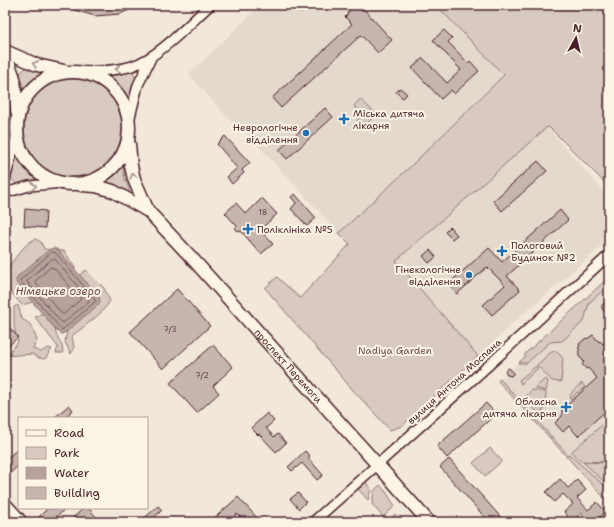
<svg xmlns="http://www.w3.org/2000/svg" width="614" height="527" font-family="'Shantell Sans',sans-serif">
  <rect width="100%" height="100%" fill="#f1e8da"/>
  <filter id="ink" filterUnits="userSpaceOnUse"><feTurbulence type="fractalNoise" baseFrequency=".025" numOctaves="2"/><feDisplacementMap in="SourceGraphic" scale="8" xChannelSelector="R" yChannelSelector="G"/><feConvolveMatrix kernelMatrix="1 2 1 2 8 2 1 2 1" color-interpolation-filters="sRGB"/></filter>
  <g filter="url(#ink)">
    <path fill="#e4d9cd" d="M261 5H438L504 75 448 132 339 233 239 125 232 122 227 117 189 74Z
      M547 127 609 198V240L521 316 478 356 396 261Z
      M609 277V503L498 381 525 357V354Z"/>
    <path fill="#d8cac0" stroke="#917476" d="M436 5H609V187L550 128 547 127 396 261 478 356 402 426 390 430 352 389 265 288 277 277 300 298 350 244 339 233 413 164 504 75Z
      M27 67 42 73 33 80 23 90 20 73Z
      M133 71 136 78 130 101 119 85 107 75Z
      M5 73C10 84 11 95 5 106Z
      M24 128a49 49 0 1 1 98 0a49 49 0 1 1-98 0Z
      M360 99 376 114 364 127 357 120 362 114 354 106Z
      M16 154 25 168 39 181 16 184 10 177 15 163Z
      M123 166 125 179 130 191 128 193 104 182 114 176Z
      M35 239 41 242 44 249 64 251 75 267 74 273 36 301 22 305 5 286V271C15 260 22 245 35 239Z
      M86 270 104 288 110 301C101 316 85 325 72 336L74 347 71 354 65 342 68 325 77 277Z
      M609 277V285L589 303 584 321 562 341 550 342 527 363H518L525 357V354Z
      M18 305 22 319 30 324 37 340 33 349 41 352 48 348 52 349 45 359 39 358 32 354 6 356 18 342 14 327V307Z
      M47 311 54 323 56 334 62 346 63 353H56L58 347 35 317Z
      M554 351 557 352 563 358 561 382 552 381 537 365 550 353Z
      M536 366 538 368 521 384 519 380Z
      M500 379 568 455 569 454 609 490V503L498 381Z
      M545 379 548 381 546 391 535 388Z
      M582 383 585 387 578 393 577 392 571 400C568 392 577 388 582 383Z
      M532 390 546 392 545 409 540 412 536 411 524 398Z
      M609 419C609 433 607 448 609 462L581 461 572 453V451Z
      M490 448 502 461 485 476 473 463Z
      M583 462 609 463V473L606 476V480L604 482Z
      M364 480 371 489 368 500 357 488Z
      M380 485 386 492 395 506 383 517 372 504 374 491Z
      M395 514 400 520 403 518 407 522H389L388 521Z"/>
    <path fill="#b6a19c" stroke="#8b6d6f" d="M54 248 58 250 99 297 100 301 98 305 66 332 62 334 58 332 17 284 16 280 18 276 50 249Z"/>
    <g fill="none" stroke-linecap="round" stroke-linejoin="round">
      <path stroke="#755358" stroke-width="1" d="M52 252 56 253 96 301 62 330 20 281Z
        M52 259H55L89 300 88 302 63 323 61 322 27 282 28 280Z
        M51 267 54 268 81 299 64 314H62L35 282Z"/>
    </g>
    <path fill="#c7b6af" stroke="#4a1f2b" d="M64 5H141L120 14 95 16 74 10Z
      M294 5H309L301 13Z
      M356 5H360L392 40 378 53 361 35 281 108 272 98 352 24 345 17 348 14 347 13Z
      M444 30 452 38 448 42 468 63 470 61 479 71 454 94 451 90 441 99 412 68 423 58 447 83 461 70 433 40Z
      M400 88 407 94 403 98 396 92Z
      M325 108 333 117 287 159 279 150Z
      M225 136 250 163 242 170 244 173 232 184 227 177 237 168 217 144Z
      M538 161 547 171 502 211 493 201Z
      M295 194 316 218 307 226 291 209 296 203 291 197Z
      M262 198 277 214 260 230 273 244 261 254 241 231 239 232 235 228 237 226 225 213 236 203 246 214Z
      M25 209 46 211 45 228 24 226Z
      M560 210 568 220 507 276 520 290 492 315 483 305 505 285 487 267 457 294 448 284 489 248 502 262Z
      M450 227 457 235 452 239 445 232Z
      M430 250 436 257 429 263 423 256Z
      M177 289 210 326 163 369 130 332Z
      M609 299V317L602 309V305Z
      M5 323 18 337 5 349Z
      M593 335 599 342 600 341 603 344 609 339V408L578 436 569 426 563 432 555 423 562 416V407L566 403 567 405 597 378 588 368 586 369 582 364 584 362 578 355 580 354 578 352 580 350 578 348 580 346 579 344 586 338 587 339Z
      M213 345 233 367 213 386 219 393 197 413 170 383Z
      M509 368 514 373 511 376 507 375 505 372 507 369Z
      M486 403 496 414 447 458 437 446Z
      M69 405 73 410 64 418H54Z
      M267 413 274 421 266 428 274 437 278 434 286 443 276 452 259 434 258 435 251 428Z
      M19 448V465L5 478V460Z
      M305 451 310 456 308 458 323 475 317 480 302 463 292 471 288 467Z
      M449 459 505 522H489L440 467Z
      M560 479 568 488 577 480 586 490 577 498 588 510 597 502 606 512 594 522H589L581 513 572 522 564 512 573 504 563 494 554 502 546 492Z
      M298 493 306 502 299 509 290 499Z
      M238 497 261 522H245L237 514 228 522H210Z
      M158 506 162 510 149 522H140Z
      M48 508H66L51 522H40L37 519Z
      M84 508H88L101 522H68Z"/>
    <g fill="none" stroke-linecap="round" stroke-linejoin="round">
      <defs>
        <path id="minor" d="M83 72C99 71 117 71 132 66 158 58 189 24 210 5
          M129 121 138 85 151 58
          M5 180 17 134
          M5 193 29 186 63 183
          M5 502 23 522
          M313 522 479 374 609 255"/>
        <g id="major">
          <path d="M5 51 37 65 64 71"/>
          <path d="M5 53 14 78 17 111"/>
          <circle cx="73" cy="128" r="56"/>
          <path d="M129 144 131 166 134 179 148 211"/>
          <path id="s1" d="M81 185 96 186 113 191 148 211 190 256 429 522"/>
        </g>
      </defs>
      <use href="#minor" stroke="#4a1f2b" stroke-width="12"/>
      <use href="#major" stroke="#4a1f2b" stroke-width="15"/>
      <use href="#minor" stroke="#fcf5e5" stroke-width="9"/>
      <use href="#major" stroke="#fcf5e5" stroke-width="12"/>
    </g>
    <defs><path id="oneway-chevron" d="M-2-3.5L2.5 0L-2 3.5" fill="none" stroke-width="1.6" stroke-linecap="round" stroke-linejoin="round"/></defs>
    <g stroke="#a38a88">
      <use href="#oneway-chevron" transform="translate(35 64) rotate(-161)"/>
      <use href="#oneway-chevron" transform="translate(118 69) rotate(171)"/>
      <use href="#oneway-chevron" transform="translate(133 176) rotate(-106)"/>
      <use href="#oneway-chevron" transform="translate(34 186) rotate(-7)"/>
    </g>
  </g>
  <g fill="#1f6fb2" stroke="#fcf5e5" stroke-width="1.5">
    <path d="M342 113h4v4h4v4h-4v4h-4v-4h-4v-4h4z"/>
    <circle cx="306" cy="133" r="4"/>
    <path d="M246 223h4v4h4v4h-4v4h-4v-4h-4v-4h4z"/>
    <path d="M500 245h4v4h4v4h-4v4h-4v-4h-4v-4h4z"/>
    <circle cx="469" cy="275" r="4"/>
    <path d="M564 401h4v4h4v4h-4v4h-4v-4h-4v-4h4z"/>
  </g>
  <g text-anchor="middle" stroke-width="4" stroke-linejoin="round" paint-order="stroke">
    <g font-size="8" fill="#69454c">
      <text x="263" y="215">18</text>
      <text x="170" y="332">7/3</text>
      <text x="202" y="378">7/2</text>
    </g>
    <g font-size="10" fill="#4a1f2b" stroke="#fcf5e5" text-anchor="start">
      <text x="353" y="117">Міська дитяча<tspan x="353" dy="12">лікарня</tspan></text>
      <text x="298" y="131" text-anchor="end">Неврологічне<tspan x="298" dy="12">відділення</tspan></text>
      <text x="257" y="233">Поліклініка №5</text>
      <text x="511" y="249">Пологовий<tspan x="511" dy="12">Будинок №2</tspan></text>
      <text x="461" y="273" text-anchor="end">Гінекологічне<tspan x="461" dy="12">відділення</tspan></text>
      <text x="557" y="405" text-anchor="end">Обласна<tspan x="557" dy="12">дитяча лікарня</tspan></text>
    </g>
    <g font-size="10" fill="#6e4a50" stroke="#fcf5e5">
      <text x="395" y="354">Nadiya Garden</text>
    </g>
    <g font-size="10" fill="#4a1f2b" stroke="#fcf5e5">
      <text dy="4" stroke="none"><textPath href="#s1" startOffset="282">проспект Перемоги</textPath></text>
      <text transform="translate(454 381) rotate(-42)" y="4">вулиця Антона Моспана</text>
    </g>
    <g font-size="11" font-style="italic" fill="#704c53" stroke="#fcf5e5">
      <text x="58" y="295">Німецьке озеро</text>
    </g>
  </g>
  <rect width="614" height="527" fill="none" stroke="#fcf5e5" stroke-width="20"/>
  <rect x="10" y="10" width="594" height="507" fill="none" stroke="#4a1f2b" stroke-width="1.5" filter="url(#ink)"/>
  <rect x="18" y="417" width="130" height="92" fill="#fcf5e5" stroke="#b59f9b"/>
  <rect x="26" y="430" width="20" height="6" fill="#fcf5e5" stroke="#b59f9b"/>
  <text x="54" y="437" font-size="12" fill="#4a1f2b">Road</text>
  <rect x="26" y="447" width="20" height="12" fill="#d8cac0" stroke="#b59f9b"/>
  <text x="54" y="457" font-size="12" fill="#4a1f2b">Park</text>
  <rect x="26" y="467" width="20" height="12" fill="#b6a19c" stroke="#b59f9b"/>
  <text x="54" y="477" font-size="12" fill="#4a1f2b">Water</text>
  <rect x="26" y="487" width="20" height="12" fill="#c7b6af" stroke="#b59f9b"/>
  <text x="54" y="497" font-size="12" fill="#4a1f2b">Building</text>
  <g transform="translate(576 38) rotate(8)" stroke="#fcf5e5" stroke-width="3" paint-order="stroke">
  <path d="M0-3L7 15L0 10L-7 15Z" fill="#4a1f2b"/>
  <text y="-6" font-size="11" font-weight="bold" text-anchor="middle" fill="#4a1f2b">N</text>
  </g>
</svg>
